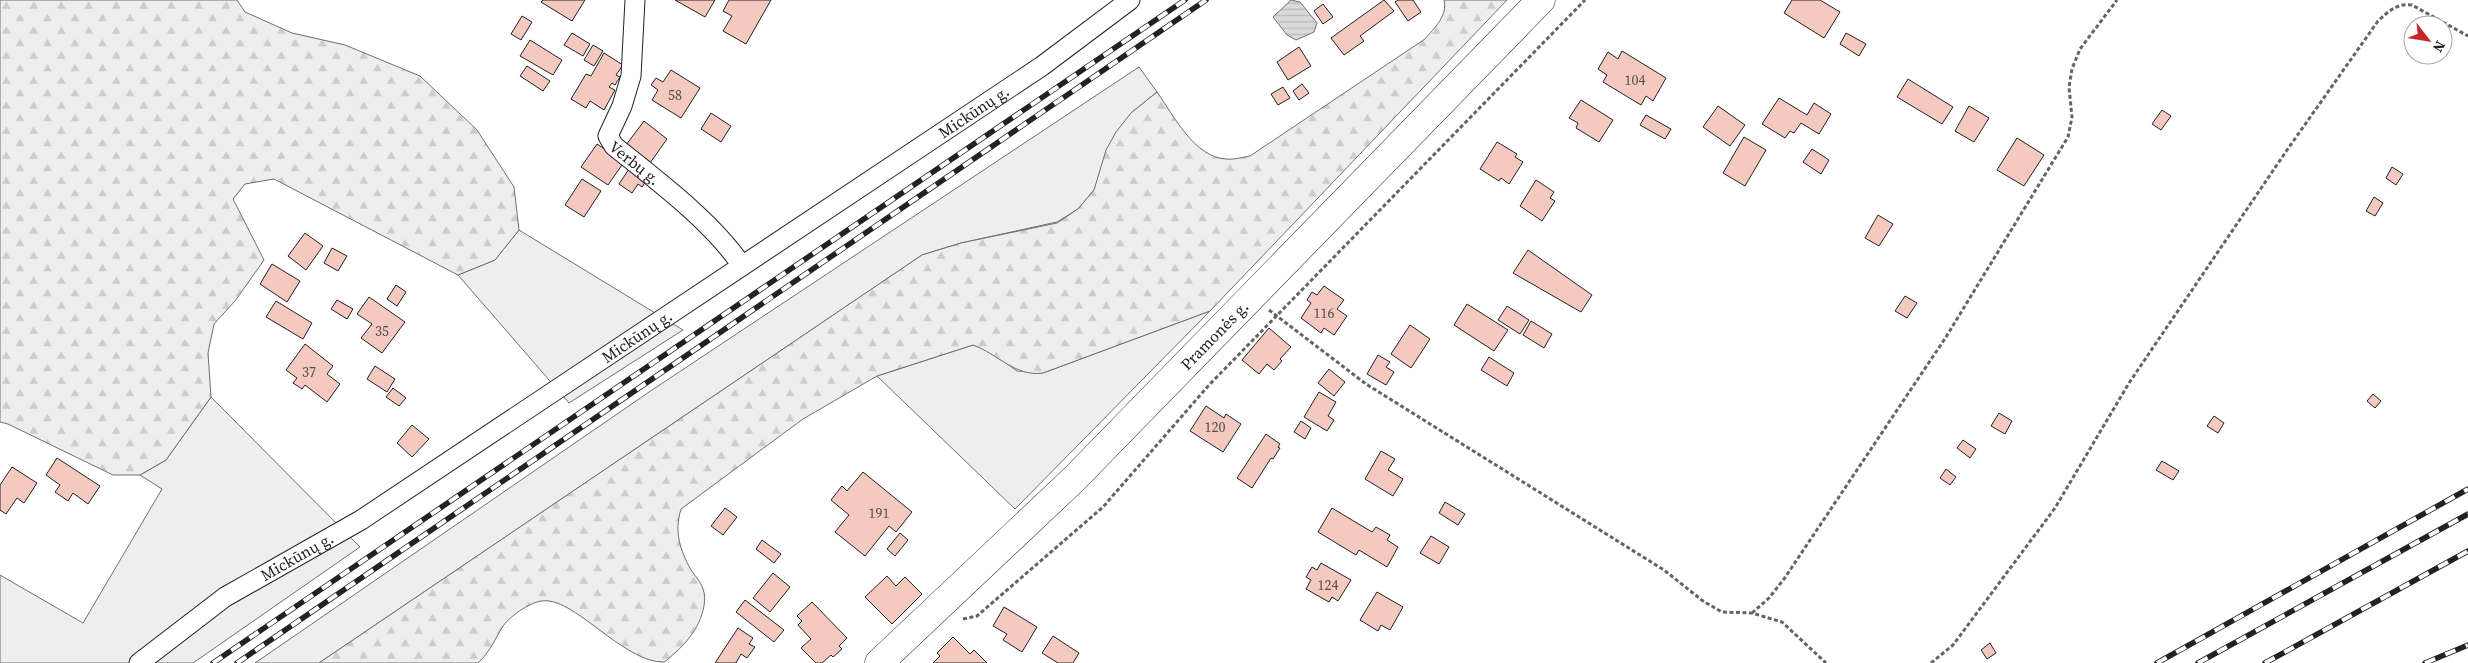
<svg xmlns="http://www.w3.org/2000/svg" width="2468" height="663" font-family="'Source Serif 4',serif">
  <defs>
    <pattern id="forest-firs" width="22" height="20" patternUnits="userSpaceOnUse" patternTransform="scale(1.25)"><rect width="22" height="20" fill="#eee"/><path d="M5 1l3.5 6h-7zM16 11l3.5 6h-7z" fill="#ccc"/></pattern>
    <pattern id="water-rules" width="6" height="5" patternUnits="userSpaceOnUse" patternTransform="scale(1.25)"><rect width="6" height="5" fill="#d9d9d9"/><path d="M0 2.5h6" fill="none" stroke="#bababa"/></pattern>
  </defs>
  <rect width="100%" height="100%" fill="#fff"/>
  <path fill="#eee" stroke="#6f6f6f" d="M1139 67 1157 92 1131 113 1100 174 1094 190 1078 209 1057 222 961 243 922 255 319 663H255L652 390Z
    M519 230 683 330 569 403 458 275 495 260Z
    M1210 311 1015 509 877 376 973 345 988 350 1017 371 1043 373Z
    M211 397 360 547 193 663H0V575L83 623 162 489 140 475 166 460Z"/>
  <path fill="url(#forest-firs)" stroke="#6f6f6f" d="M0 0H237L245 12 292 33 345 45 420 76 477 130 514 187 519 230 495 260 458 275 274 179 245 184 233 199 264 260 235 301 214 324 208 353 211 397 166 460 140 475H113L8 424 0 422Z
    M1444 0H1507L1210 311 1043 373C1015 377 998 354 973 345L877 376 803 419 681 509C674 532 680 550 691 570 695 576 701 582 703 589 707 599 703 613 699 622 694 633 685 644 676 652 672 655 668 660 664 662 623 663 573 595 541 601 529 603 510 616 503 626 495 639 490 652 478 663H319L922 255 961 243 1057 223 1078 209 1094 190 1106 150 1116 132 1131 113 1157 92C1174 116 1194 157 1226 159 1234 160 1243 157 1250 156L1425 39C1434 28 1448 16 1444 0Z"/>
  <path fill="url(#water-rules)" stroke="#6f6f6f" d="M1291 0 1300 2 1317 23 1314 32 1296 40 1287 35 1273 17Z"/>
  <path fill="#f3c9c0" stroke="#222" d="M543 0H585L572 21 541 2Z
    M675 0H715L705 17Z
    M729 0H771L746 44 723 31 732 16 723 11Z
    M1384 0 1394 11 1360 36 1364 41 1344 55 1331 38Z
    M1398 0H1413L1421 12 1408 21 1395 2Z
    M1792 0H1820L1840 12 1824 38 1784 13Z
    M1323 4 1333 17 1323 24 1314 11Z
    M522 16 532 22 521 40 511 34Z
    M572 33 590 44 583 56 564 45Z
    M1846 33 1866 44 1859 56 1840 44Z
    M530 40 562 60 553 75 520 56Z
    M593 45 603 51 594 66 584 60Z
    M1299 47 1311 66 1288 80 1277 62Z
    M1622 51 1666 78 1653 101 1646 96 1641 105 1603 82 1607 75 1598 69 1608 52 1618 59Z
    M604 53 623 65 616 75 620 77 615 85 612 83 609 87 615 90 604 110 590 101 586 108 571 99 586 74 591 76Z
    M527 66 550 81 543 91 520 76Z
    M671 70 700 88 681 118 652 100 658 90 651 85 656 78 663 82Z
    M1908 79 1953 107 1942 124 1897 97Z
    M1302 84 1309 93 1299 100 1293 91Z
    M1283 87 1290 98 1278 105 1271 94Z
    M1779 98 1807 115 1814 103 1831 114 1819 134 1801 123 1794 133 1790 131 1785 138 1762 124Z
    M1581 100 1613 120 1599 142 1576 128 1578 123 1569 118Z
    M1718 106 1745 125 1730 146 1703 127Z
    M1969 106 1989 118 1974 142 1955 131Z
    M2162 110 2171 116 2161 130 2152 124Z
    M711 113 731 126 721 142 701 129Z
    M1646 115 1671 129 1665 139 1640 125Z
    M644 121 667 139 650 163 626 145Z
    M1744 137 1766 150 1745 186 1723 173Z
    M2017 138 2044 155 2024 186 1997 170Z
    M1497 142 1517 154 1515 157 1523 162 1509 184 1501 178 1499 181 1480 169Z
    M597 144 624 162 608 185 581 167Z
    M1812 149 1829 160 1821 174 1803 162Z
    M631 166 648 178 642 187 638 184 632 193 619 184Z
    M2392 167 2403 174 2396 185 2386 178Z
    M582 179 601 191 584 217 565 205Z
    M1536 180 1554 192 1550 198 1555 201 1542 221 1520 206Z
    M2374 197 2383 203 2375 216 2366 211Z
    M1878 215 1893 224 1879 246 1865 238Z
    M305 233 323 246 306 270 288 256Z
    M332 248 347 256 338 271 324 263Z
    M1528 250 1592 295 1581 312 1513 273Z
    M272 264 300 281 287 302 260 284Z
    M396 285 406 292 397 306 387 299Z
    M1324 286 1344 300 1337 309 1347 316 1334 335 1324 328 1321 333 1301 318 1311 303 1307 300 1312 292 1317 295Z
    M1905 296 1917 303 1907 318 1895 311Z
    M369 297 405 322 382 353 361 338 372 324 357 314Z
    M337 300 353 309 347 319 331 309Z
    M276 301 312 323 303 339 266 317Z
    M1467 304 1508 330 1494 351 1454 325Z
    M1507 306 1529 320 1520 334 1498 320Z
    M1531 321 1552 334 1544 348 1523 335Z
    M1410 325 1430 339 1411 368 1391 354Z
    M1269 328 1291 347 1280 359 1282 361 1274 370 1267 364 1259 374 1242 360Z
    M305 344 333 366 327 374 340 384 327 402 305 385 302 389 293 383 297 378 286 370Z
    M1378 355 1390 362 1386 367 1394 372 1386 385 1367 374Z
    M1489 357 1514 373 1507 386 1481 370Z
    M375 366 395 379 387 392 367 379Z
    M1329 369 1345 382 1334 396 1318 383Z
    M393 388 406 398 399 406 386 397Z
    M1319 392 1336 402 1328 416 1334 420 1327 431 1304 417Z
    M2373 394 2381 401 2375 408 2367 401Z
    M1206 406 1224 418 1226 414 1241 424 1223 452 1190 431Z
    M1999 413 2012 421 2005 434 1991 426Z
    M2214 416 2224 423 2218 433 2207 426Z
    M1301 421 1311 428 1305 439 1294 432Z
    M412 425 429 439 412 457 397 443Z
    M1266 434 1280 444 1278 447 1280 448 1273 459 1271 458 1252 488 1237 478Z
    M1963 440 1976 449 1970 458 1957 448Z
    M1381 451 1395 459 1388 470 1403 479 1393 496 1365 479Z
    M57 458 100 486 88 504 73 493 68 501 55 492 60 485 46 475Z
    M2162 461 2179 471 2173 480 2156 470Z
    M12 467 37 483 24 503 17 498 6 514 0 510V485Z
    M1946 469 1956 477 1950 485 1940 478Z
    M863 472 912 512 896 532 889 526 865 556 835 532 849 515 831 500 842 486 847 491Z
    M1445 502 1465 514 1458 525 1439 513Z
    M725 508 737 517 723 535 711 526Z
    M1332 508 1372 532 1376 527 1390 535 1387 540 1398 547 1387 567 1359 550 1356 555 1318 532Z
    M900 533 908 540 895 556 887 549Z
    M1431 536 1449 547 1439 564 1420 553Z
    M762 540 781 554 774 563 756 549Z
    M1321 563 1351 580 1338 601 1332 597 1329 602 1306 589 1311 580 1306 577 1312 567 1317 570Z
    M773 573 790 587 770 612 753 598Z
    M887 576 896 586 905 577 922 594 892 624 865 597Z
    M1377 592 1403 607 1390 630 1381 625 1378 631 1360 620Z
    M745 600 784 630 774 642 736 612Z
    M812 602 847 638 839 646 842 649 833 657 831 655 822 663H816L801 648 811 639 798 625 802 621 797 616Z
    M1004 607 1037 627 1022 652 1003 640 1007 634 993 626Z
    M738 628 753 638 749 644 755 647 747 658 741 654 736 663H715Z
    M1053 636 1079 653 1073 663H1058L1042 653Z
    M953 637 970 654 974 650 987 663H933L940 656 937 653Z
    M1990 643 1996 653 1987 659 1981 650Z"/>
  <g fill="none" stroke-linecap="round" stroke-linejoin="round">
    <defs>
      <g id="street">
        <path id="s1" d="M635 0 631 76 622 106 608 136 614 146C655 179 713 222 742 266"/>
        <path id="s2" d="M139 663 225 597 361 520 1042 66 1130 0"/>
      </g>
      <g id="primary">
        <path id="s3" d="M879 663 1074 479 1541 0"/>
      </g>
    </defs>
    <use href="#street" stroke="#222" stroke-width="21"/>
    <use href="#primary" stroke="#222" stroke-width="29"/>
    <path stroke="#646464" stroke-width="3" stroke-dasharray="4 2.5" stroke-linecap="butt" d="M1269 310 1366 384 1664 570 1703 601 1722 612 1752 613 1782 622 1826 663
      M1752 613 1769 598 1784 579 1946 337 2068 137 2072 117 2069 87 2072 69 2080 49 2117 0
      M963 619 977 616 1103 507 1209 385 1585 0
      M1931 663 1953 645 2055 508 2129 383 2287 150 2378 21C2389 11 2397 3 2412 5L2468 36"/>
    <use href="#street" stroke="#fff" stroke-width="19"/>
    <use href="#primary" stroke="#fff" stroke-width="28"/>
    <defs>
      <path id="rail" d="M213 663 1185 0
        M237 663 1206 0
        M2157 663 2468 489
        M2198 663 2468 514
        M2265 663 2468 551
        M2425 663 2468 645"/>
    </defs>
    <use href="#rail" stroke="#222" stroke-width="5.5"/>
    <use href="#rail" stroke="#fff" stroke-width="4" stroke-dasharray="11" stroke-linecap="butt"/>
  </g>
  <g text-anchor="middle" stroke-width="4" stroke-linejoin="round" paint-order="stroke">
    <g font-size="14" fill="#564c4a">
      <text x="1635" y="85">104</text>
      <text x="675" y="100">58</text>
      <text x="1324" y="318">116</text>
      <text x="382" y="336">35</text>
      <text x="309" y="377">37</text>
      <text x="1215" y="432">120</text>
      <text x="879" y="518">191</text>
      <text x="1328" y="590">124</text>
    </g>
    <g font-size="16" fill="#222" stroke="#fff">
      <text dy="6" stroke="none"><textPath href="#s2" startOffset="1001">Mickūnų g.</textPath></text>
      <text dy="6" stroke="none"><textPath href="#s1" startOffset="179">Verbų g.</textPath></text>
      <text dy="6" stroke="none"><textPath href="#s3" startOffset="469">Pramonės g.</textPath></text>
      <text dy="6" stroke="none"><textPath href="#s2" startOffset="596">Mickūnų g.</textPath></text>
      <text dy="6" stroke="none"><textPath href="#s2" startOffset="191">Mickūnų g.</textPath></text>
    </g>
  </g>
  <g transform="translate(2428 40) rotate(121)"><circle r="24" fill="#ffffff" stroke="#a7a7a7"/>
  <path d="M0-4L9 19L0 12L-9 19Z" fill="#c62828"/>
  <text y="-8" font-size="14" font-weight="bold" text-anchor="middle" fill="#222222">N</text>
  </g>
</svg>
